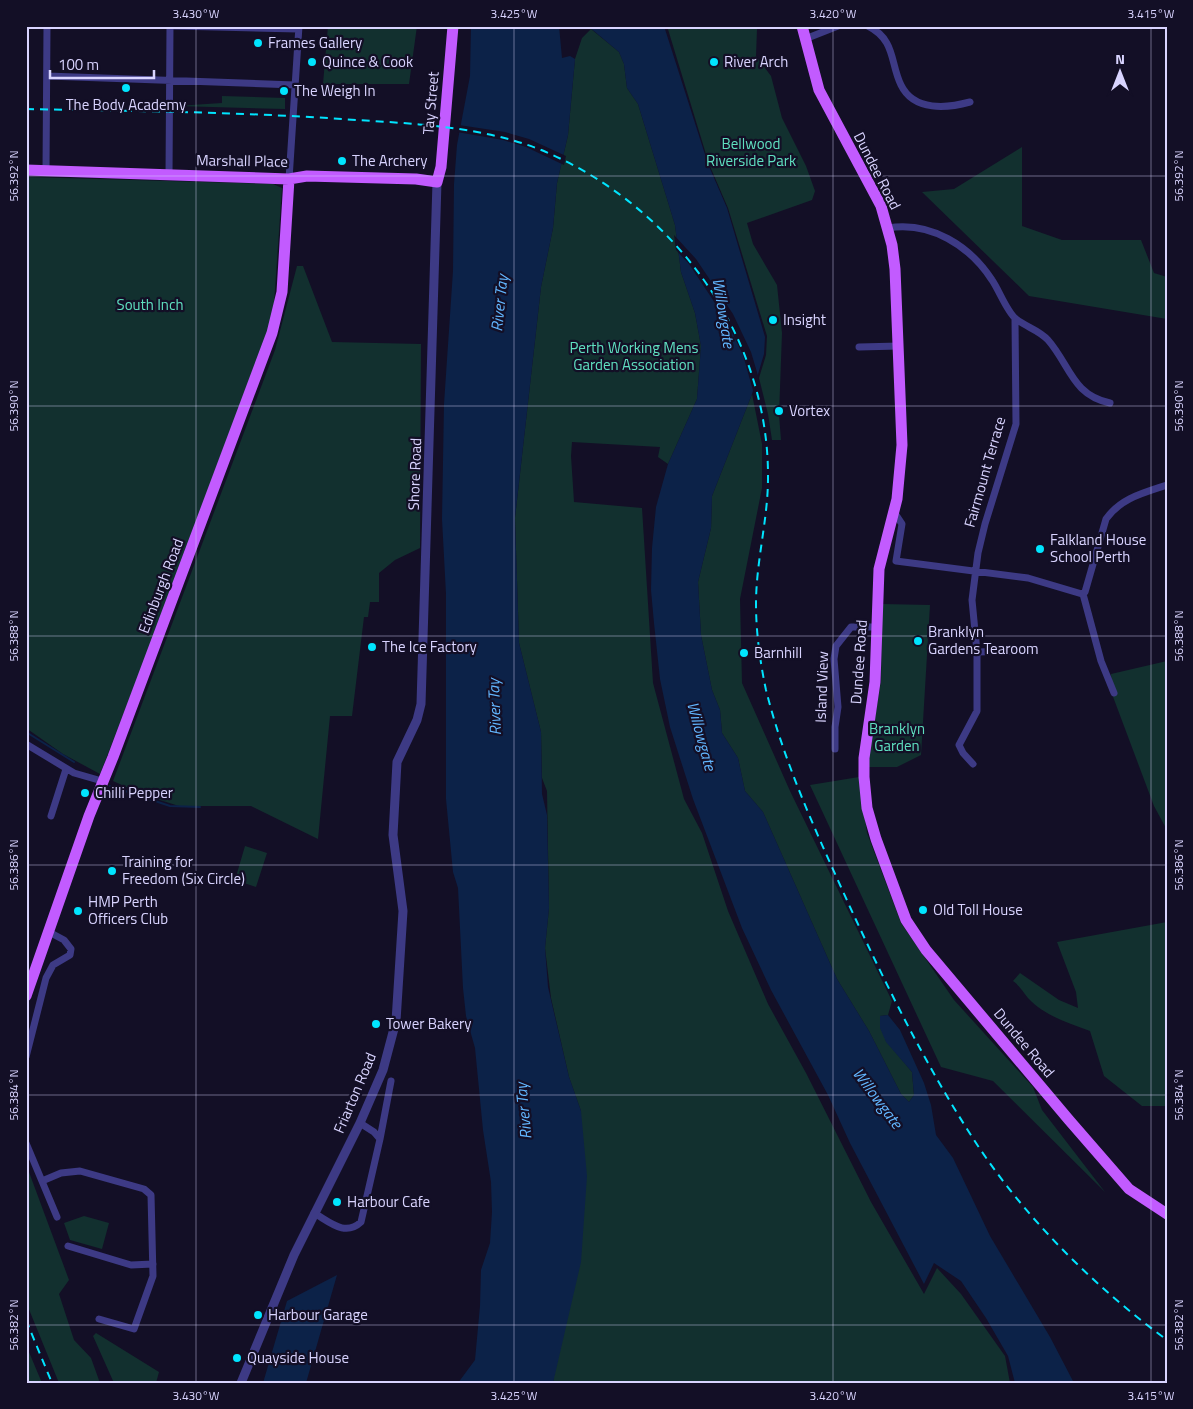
<svg xmlns="http://www.w3.org/2000/svg" width="1193" height="1409" font-family="'Titillium Web',sans-serif">
  <rect width="100%" height="100%" fill="#130f26"/>
  <path fill="#12302f" d="M328 26H417L409 84H323Z
    M667 26H763L757 29 756 56 771 76 782 118 806 166 815 191 812 200 747 223 753 244 777 285 782 333 779 415 781 440H772L768 414 759 378 766 355 767 336 728 208 709 164Z
    M591 29 619 52 624 64 627 88 638 104 675 225 681 272 695 313 701 346 697 399 668 464 658 457 660 447 572 442 571 456 574 502 642 508 653 683 684 799 702 833 728 911 768 1004 806 1073 871 1202 924 1294 937 1268 961 1294 1005 1356 1010 1383H553L581 1111 569 1077 551 998 545 948 549 908 547 791 542 778 541 732 519 643 515 518 541 287 553 228 557 183 568 135 575 59 582 38Z
    M222 96 285 98V109L176 106 222 103Z
    M1022 147V226L1062 240H1141L1154 273 1167 277V319L1029 296 922 192 954 189Z
    M26 177 273 184 282 188 272 333 100 774 63 754 26 728Z
    M297 266H303L332 342 421 344 420 548 395 560 379 573V602H370L368 617H364L352 716H330L318 839 251 806H179L144 795 113 781 275 350Z
    M752 394 762 444V488L740 599 742 683 790 791 892 1001 888 1015 880 1016 886 1041 912 1072 914 1095 909 1102 901 1094 869 1031 837 979 763 812 745 791 738 758 722 733 720 710 712 690 701 635 698 582 711 528 712 496Z
    M882 604 930 605 921 755 897 767H867L881 681Z
    M1167 661V830L1154 806 1112 694 1111 674Z
    M859 777 867 833 901 923 954 1000 1033 1087 1042 1110 1105 1192 993 1081 941 1067 810 785Z
    M245 846 267 853 256 887 235 880Z
    M1167 922V1106H1142L1104 1076 1090 1031C1068 1023 1045 1016 1028 998 1023 992 1020 986 1013 981L1020 973 1059 1000 1078 1008 1076 992 1057 942Z
    M26 1164 69 1280 59 1294 74 1340 91 1358 100 1383H59L26 1302Z
    M84 1216 109 1223 102 1249 70 1240 64 1223Z
    M96 1333 159 1372 156 1383H114L93 1336Z
    M26 1345 42 1383H28L26 1378Z"/>
  <path fill="#0c2248" d="M471 26H559L562 58 570 56 575 59 568 135 557 183 553 228 541 287 515 518 519 643 541 732 542 794 547 815 549 908 545 948 548 987 569 1077 581 1111 587 1176 581 1262 553 1383H458L475 1360 480 1306 481 1270 490 1243 492 1212 491 1182 483 1130 475 1048 466 1016 463 988 458 888 453 872 446 799V594L442 519 444 404 453 271 454 184 457 145 470 76Z
    M588 26H664L708 164 727 208 765 337 764 354 752 394 712 496 711 528 698 582 701 635 712 690 720 710 722 733 738 758 745 791 763 812 837 979 869 1031 901 1094 909 1102 914 1095 912 1072 886 1042 880 1028V1016L888 1015 900 1030 924 1083 931 1105 936 1135 953 1158 990 1236 1050 1337 1074 1383H1015L1008 1356 986 1318 961 1281 934 1263 924 1284 850 1143 828 1095 771 990 742 928 693 799 670 727 660 679 654 623 651 590 652 548 656 507 668 464 697 399 701 346 695 313 681 272 675 225 638 104 627 88 624 64 619 52Z
    M337 1275 306 1383H263L287 1301Z"/>
  <path fill="#130f26" d="M459 125 505 132 529 139 566 156 564 165 526 147 503 140 457 132Z
    M674 235 696 259 733 314 751 352 759 379 754 394 743 355 725 318 689 264 676 250Z"/>
  <g fill="none" stroke-linecap="round" stroke-linejoin="round">
    <path stroke="#0c2248" stroke-width="2" d="M26 732 74 762
      M110 786 170 806 200 807"/>
    <path stroke="#3d3a85" stroke-width="7" d="M174 26 298 29
      M868 26C896 40 890 63 901 85 914 112 948 108 970 102
      M805 39 838 26
      M47 76 295 85
      M46 170 47 26
      M169 175 170 26
      M289 179 299 26
      M888 228C931 221 970 246 992 280 999 290 1007 312 1016 319 1026 327 1039 330 1048 340 1070 365 1072 395 1110 403
      M859 347 899 346
      M894 512 902 524 896 561 1028 578 1082 594 1085 592 1106 519C1121 498 1143 493 1167 485
      M1083 594 1101 661 1114 693
      M977 652 1011 651
      M26 744 74 773 102 781
      M835 749V727L838 707 834 659 836 646 851 627H877
      M973 764 963 753 959 745 977 711V652L972 600 978 553 985 524 1016 424 1015 319
      M51 816 66 769
      M26 1057 46 978 53 965 70 955 71 949 64 940 49 932
      M380 1139 391 1081
      M26 1143 57 1217
      M42 1181 61 1173 80 1171 144 1189 151 1195 153 1276 134 1329 99 1319
      M314 1213C330 1222 345 1237 361 1222L380 1139 374 1132 360 1123
      M68 1246 131 1265 153 1264"/>
    <path stroke="#3d3a85" stroke-width="9" d="M241 1383 294 1255 360 1123 383 1070 396 1021 403 911 393 835 397 762 417 720 421 704 437 182"/>
    <path stroke="#c25bff" stroke-width="11" d="M802 26 819 90 881 206 892 245 895 269 902 445 897 499 879 569 875 682 864 758V777L867 808 876 839 906 920 926 950 1069 1120 1129 1189 1167 1214
      M26 170 289 179 307 176 416 179 437 182 441 167 453 26
      M26 996 89 816 113 757 272 333 282 292 289 179"/>
    <path stroke="#00e5ff" stroke-width="2" stroke-dasharray="8 6" stroke-linecap="butt" d="M26 109C136 111 246 112 356 120 420 124 487 127 546 152 675 208 769 336 768 478 768 520 756 561 756 604 756 632 760 662 766 690 785 766 818 836 850 907 888 989 928 1070 978 1146 1028 1221 1095 1287 1167 1340
      M26 1320 52 1383"/>
  </g>
  <path fill="none" stroke="#d9d4ff" stroke-width="1" stroke-opacity="0.45" d="M196 26V1383M514 26V1383M833 26V1383M1151 26V1383M26 176H1167M26 406H1167M26 636H1167M26 865H1167M26 1095H1167M26 1325H1167"/>
  <g fill="#00e5ff" stroke="#130f26" stroke-width="2">
    <circle cx="258" cy="43" r="5"/>
    <circle cx="312" cy="62" r="5"/>
    <circle cx="714" cy="62" r="5"/>
    <circle cx="126" cy="88" r="5"/>
    <circle cx="284" cy="91" r="5"/>
    <circle cx="342" cy="161" r="5"/>
    <circle cx="773" cy="320" r="5"/>
    <circle cx="779" cy="411" r="5"/>
    <circle cx="1040" cy="549" r="5"/>
    <circle cx="918" cy="641" r="5"/>
    <circle cx="372" cy="647" r="5"/>
    <circle cx="744" cy="653" r="5"/>
    <circle cx="85" cy="793" r="5"/>
    <circle cx="112" cy="871" r="5"/>
    <circle cx="923" cy="910" r="5"/>
    <circle cx="78" cy="911" r="5"/>
    <circle cx="376" cy="1024" r="5"/>
    <circle cx="337" cy="1202" r="5"/>
    <circle cx="258" cy="1315" r="5"/>
    <circle cx="237" cy="1358" r="5"/>
  </g>
  <g text-anchor="middle" stroke-width="4.5" stroke-linejoin="round" paint-order="stroke">
    <g font-size="15" fill="#d9d4ff" stroke="#130f26" text-anchor="start">
      <text x="268" y="48">Frames Gallery</text>
      <text x="322" y="67">Quince &amp; Cook</text>
      <text x="724" y="67">River Arch</text>
      <text x="294" y="96">The Weigh In</text>
      <text x="126" y="110" text-anchor="middle">The Body Academy</text>
      <text x="352" y="166">The Archery</text>
      <text x="783" y="325">Insight</text>
      <text x="789" y="416">Vortex</text>
      <text x="1050" y="545">Falkland House<tspan x="1050" dy="17">School Perth</tspan></text>
      <text x="928" y="637">Branklyn<tspan x="928" dy="17">Gardens Tearoom</tspan></text>
      <text x="382" y="652">The Ice Factory</text>
      <text x="754" y="658">Barnhill</text>
      <text x="95" y="798">Chilli Pepper</text>
      <text x="122" y="867">Training for<tspan x="122" dy="17">Freedom (Six Circle)</tspan></text>
      <text x="88" y="907">HMP Perth<tspan x="88" dy="17">Officers Club</tspan></text>
      <text x="933" y="915">Old Toll House</text>
      <text x="386" y="1029">Tower Bakery</text>
      <text x="347" y="1207">Harbour Cafe</text>
      <text x="268" y="1320">Harbour Garage</text>
      <text x="247" y="1363">Quayside House</text>
    </g>
    <g font-size="15" fill="#d9d4ff" stroke="#130f26">
      <text transform="translate(431 103) rotate(-85)" y="5">Tay Street</text>
      <text transform="translate(242 161) rotate(1)" y="5">Marshall Place</text>
      <text transform="translate(877 171) rotate(63)" y="5">Dundee Road</text>
      <text transform="translate(985 472) rotate(-74)" y="5">Fairmount Terrace</text>
      <text transform="translate(415 474) rotate(-88)" y="5">Shore Road</text>
      <text transform="translate(161 586) rotate(-69)" y="5">Edinburgh Road</text>
      <text transform="translate(859 662) rotate(-86)" y="5">Dundee Road</text>
      <text transform="translate(822 687) rotate(-88)" y="5">Island View</text>
      <text transform="translate(1024 1043) rotate(50)" y="5">Dundee Road</text>
      <text transform="translate(355 1093) rotate(-67)" y="5">Friarton Road</text>
    </g>
    <g font-size="15" fill="#5fe0c0" stroke="#130f26">
      <text x="751" y="149">Bellwood<tspan x="751" dy="17">Riverside Park</tspan></text>
      <text x="150" y="310">South Inch</text>
      <text x="634" y="353">Perth Working Mens<tspan x="634" dy="17">Garden Association</tspan></text>
      <text x="897" y="734">Branklyn<tspan x="897" dy="17">Garden</tspan></text>
    </g>
    <g font-size="16" font-style="italic" fill="#62b6ff" stroke="#130f26">
      <text transform="translate(499 303) rotate(-84)" y="6">River Tay</text>
      <text transform="translate(724 313) rotate(81)" y="6">Willowgate</text>
      <text transform="translate(494 707) rotate(-92)" y="6">River Tay</text>
      <text transform="translate(702 736) rotate(75)" y="6">Willowgate</text>
      <text transform="translate(878 1098) rotate(53)" y="6">Willowgate</text>
      <text transform="translate(523 1111) rotate(-95)" y="6">River Tay</text>
    </g>
  </g>
  <rect width="1193" height="1409" fill="none" stroke="#130f26" stroke-width="55"/>
  <g transform="translate(1120 72)" stroke="#130f26" stroke-width="4" paint-order="stroke">
  <path d="M0-4L9 19L0 12L-9 19Z" fill="#d9d4ff"/>
  <text y="-8" font-size="14" font-weight="bold" text-anchor="middle" fill="#d9d4ff">N</text>
  </g>
  <path d="M50 70v8h104v-8" fill="none" stroke="#d9d4ff" stroke-width="2.5"/>
  <text x="58" y="70" font-size="15" fill="#d9d4ff" stroke="#130f26" stroke-width="4" paint-order="stroke">100 m</text>
  <rect x="28" y="28" width="1138" height="1354" fill="none" stroke="#d9d4ff" stroke-width="2"/>
  <g font-size="12" text-anchor="middle" fill="#d9d4ff">
    <text x="196" y="18">3.430°W</text>
    <text x="514" y="18">3.425°W</text>
    <text x="833" y="18">3.420°W</text>
    <text x="1151" y="18">3.415°W</text>
    <text transform="translate(14 176) rotate(-90)" y="4">56.392°N</text>
    <text transform="translate(1179 176) rotate(-90)" y="4">56.392°N</text>
    <text transform="translate(14 406) rotate(-90)" y="4">56.390°N</text>
    <text transform="translate(1179 406) rotate(-90)" y="4">56.390°N</text>
    <text transform="translate(14 636) rotate(-90)" y="4">56.388°N</text>
    <text transform="translate(1179 636) rotate(-90)" y="4">56.388°N</text>
    <text transform="translate(14 865) rotate(-90)" y="4">56.386°N</text>
    <text transform="translate(1179 865) rotate(-90)" y="4">56.386°N</text>
    <text transform="translate(14 1095) rotate(-90)" y="4">56.384°N</text>
    <text transform="translate(1179 1095) rotate(-90)" y="4">56.384°N</text>
    <text transform="translate(14 1325) rotate(-90)" y="4">56.382°N</text>
    <text transform="translate(1179 1325) rotate(-90)" y="4">56.382°N</text>
    <text x="196" y="1400">3.430°W</text>
    <text x="514" y="1400">3.425°W</text>
    <text x="833" y="1400">3.420°W</text>
    <text x="1151" y="1400">3.415°W</text>
  </g>
</svg>
